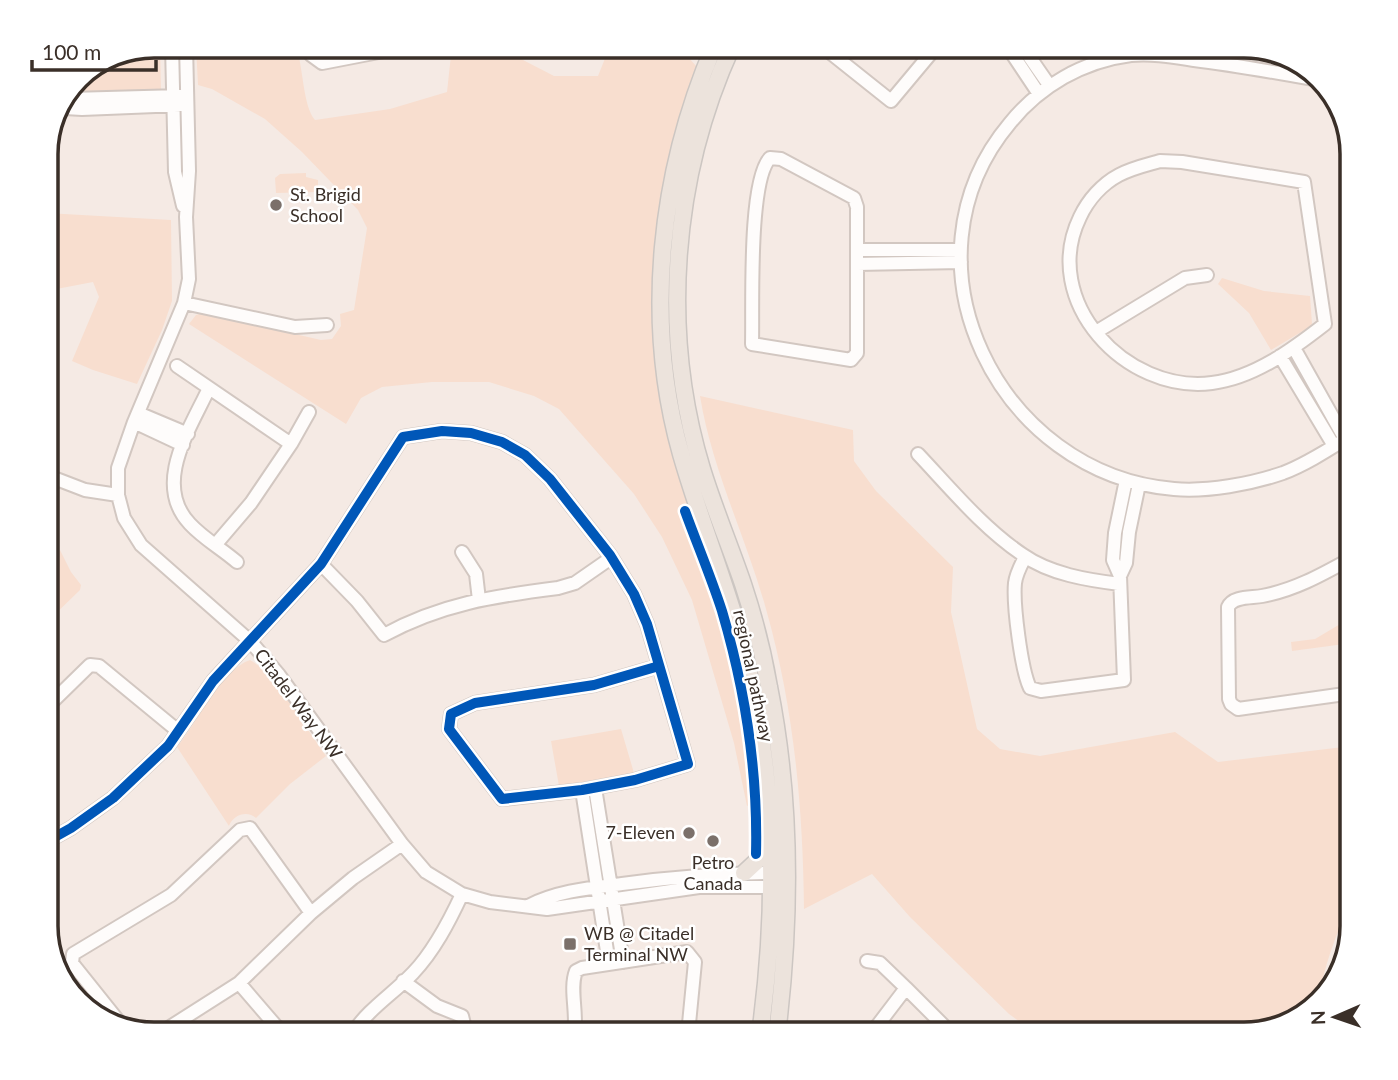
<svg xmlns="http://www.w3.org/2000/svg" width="1398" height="1080" font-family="Lato,sans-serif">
  <rect width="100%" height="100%" fill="#f5eae4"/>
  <path fill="#f8decf" d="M154 46H160L161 92 107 95 103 92H73L82 73Z
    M196 46H296C303 65 303 107 315 120L390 109 447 92 452 46H496L554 76H598L610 46H678L697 67C649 202 637 333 678 472 688 506 702 538 713 572 737 645 756 721 759 799L747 806 734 743 692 600 662 537 634 494 559 409 534 396 489 382H432L382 387 361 398 346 424 189 324 196 315 203 313 321 340 332 339 341 326 340 314 354 310 367 228 358 210 302 152 265 119 212 89 198 85Z
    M306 173V177L318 180V192L276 193 275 178 280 174Z
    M46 213 171 220 172 301 162 330 137 384 93 370 72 361 99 297 93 282 46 291Z
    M1222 278 1264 291 1310 296 1312 324 1308 328 1271 350 1249 313 1218 284Z
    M700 396 853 430 854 461 876 491 953 567 951 612 977 729 1000 749 1040 756 1175 732 1218 762 1352 746V902C1335 934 1324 967 1318 1002 1296 1019 1295 1026 1267 1023L1265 1030 1244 1034H1037L1009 1014 910 917 872 874 804 909C803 808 794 707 766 609 746 537 712 470 700 396Z
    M60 550 71 572 81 585 80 590 46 623V555Z
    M1352 617V643L1292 651 1291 642 1315 639Z
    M250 660C271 670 311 735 326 756L290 784 256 818C247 810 233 815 229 826L177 747C197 723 221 670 250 660Z
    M621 729 634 773 559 786 551 741Z"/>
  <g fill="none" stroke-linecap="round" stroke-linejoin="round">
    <defs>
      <path id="minor" d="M172 46 175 172 183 206
        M186 46 189 171 186 217 189 279 184 303 134 422 118 468V495L124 518 141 545 251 642 279 675 402 844 426 872 462 894 490 902 547 909 699 887H778
        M307 46 311 55 322 63 389 50 393 46
        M822 46 891 101 937 46
        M1007 46 1039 94
        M1022 46 1049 85
        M1320 80C1278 73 1236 65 1194 60 1174 57 1153 53 1131 55 1083 61 1040 86 1010 123 893 262 999 475 1174 489 1207 492 1251 484 1283 473 1307 464 1331 448 1352 435
        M70 99 181 96
        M65 108 82 109 180 105
        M770 158 781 159 854 198 857 207V353L851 360 752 344C753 307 748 181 770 158Z
        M1160 161 1182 162 1304 182 1325 324C1293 349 1254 378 1212 383 1126 394 1039 301 1080 217 1088 200 1102 184 1119 175 1132 168 1146 165 1160 161Z
        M857 250H960
        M857 264 961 262
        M184 303 295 327 327 325
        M1096 332 1185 278 1207 275
        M1294 348 1345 439
        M1280 356 1334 446
        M177 366 291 444 251 503 216 544
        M209 388C190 429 152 484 190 524 204 539 222 549 237 562
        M138 413 188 434
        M134 422 183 445
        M291 444 309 412
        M918 454C951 489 983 528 1023 555 1050 574 1087 580 1120 584
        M46 475 85 490 118 495
        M462 552 476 574 479 600
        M1025 557C1021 565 1016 574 1015 583 1013 604 1021 669 1030 688L1041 691 1124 680 1120 576 1113 560 1115 533 1126 480
        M1352 558C1323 574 1295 590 1262 596 1251 598 1233 596 1228 607L1229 699 1231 704 1238 709 1352 693
        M321 564 357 601 384 635C441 604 494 596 558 588L575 583 611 558
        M1120 576 1126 563 1129 532 1139 484
        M46 708 90 665 99 666 178 731
        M595 788 623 962
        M582 790 609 964
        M46 842 71 828 113 798 168 746 213 681 321 564 403 437 442 431 471 433 502 442 525 455 550 479 610 555 634 594 647 624 688 764 635 780 582 790 502 799 449 729 451 714 475 703 594 685 659 666
        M528 906C557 891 590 888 622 884 675 877 726 873 779 873
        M867 961 880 963 906 988
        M1337 972 1351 931
        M403 981 437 1006 462 1016 464 1024 461 1034
        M239 983 276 1026 287 1034
        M120 1023 72 963 73 954 171 895 240 830 250 828 311 913
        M159 1034 239 983 311 913 353 878 402 844
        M352 1034C368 1009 393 994 413 973 434 951 449 922 462 894
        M574 1034C578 1014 569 989 576 971L582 968 687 952 695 962 688 1034
        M871 1034 906 988 952 1034"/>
      <path id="major" d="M714 46C660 173 643 319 681 454 703 531 735 604 751 682 776 797 776 918 760 1034
        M732 46C672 177 660 331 702 469 714 508 730 546 743 584 754 617 763 652 769 687 792 801 791 919 777 1034
        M744 873 758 860 764 837"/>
    </defs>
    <use href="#minor" stroke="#d2c7c1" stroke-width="16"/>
    <use href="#major" stroke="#ccc6c2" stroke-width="19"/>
    <use href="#minor" stroke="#fefcfb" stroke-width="12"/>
    <use href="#major" stroke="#ece3dc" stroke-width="16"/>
    <defs>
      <path id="cycleway" d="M685 511C697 544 711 577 722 611 745 689 758 772 756 854
        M46 842 71 828 113 798 168 746 213 681 321 564 403 437 442 431 471 433 502 442 525 455 550 479 610 555 634 594 647 624 688 764 635 780 582 790 502 799 449 729 451 714 475 703 594 685 659 666"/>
    </defs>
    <use href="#cycleway" stroke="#fff" stroke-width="15"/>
    <use href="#cycleway" stroke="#0057b8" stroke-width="10"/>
  </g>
  <g fill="#7b706a" stroke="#fff" stroke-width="2.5">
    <circle cx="276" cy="205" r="7"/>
    <circle cx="689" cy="833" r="7"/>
    <circle cx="713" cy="841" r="7"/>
    <rect x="563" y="937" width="14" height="14" rx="3.5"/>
  </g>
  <g text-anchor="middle" stroke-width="5" stroke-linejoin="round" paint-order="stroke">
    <g font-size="18" fill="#3a2f28" stroke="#fff" text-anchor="start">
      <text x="290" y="201">St. Brigid<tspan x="290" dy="21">School</tspan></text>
      <text x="675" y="839" text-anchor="end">7-Eleven</text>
      <text x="713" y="869" text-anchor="middle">Petro<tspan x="713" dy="21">Canada</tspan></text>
      <text x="584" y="940">WB @ Citadel<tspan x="584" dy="21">Terminal NW</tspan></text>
    </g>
    <g font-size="18" fill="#3a2f28" stroke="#fff">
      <text transform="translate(753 676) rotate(78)" y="6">regional pathway</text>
      <text transform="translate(298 704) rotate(53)" y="6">Citadel Way NW</text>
    </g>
  </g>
  <path d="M0 0H1398V1080H0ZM154 58H1244A96 96 0 0 1 1340 154V926A96 96 0 0 1 1244 1022H154A96 96 0 0 1 58 926V154A96 96 0 0 1 154 58Z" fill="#fff" fill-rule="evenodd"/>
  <path fill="none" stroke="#3a2f28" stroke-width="3.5" d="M154 58H1244A96 96 0 0 1 1340 154V926A96 96 0 0 1 1244 1022H154A96 96 0 0 1 58 926V154A96 96 0 0 1 154 58Z"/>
  <g transform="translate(1335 1017) rotate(268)" stroke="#ffffff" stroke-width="5" paint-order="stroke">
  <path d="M0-5L12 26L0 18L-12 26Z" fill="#3a2f28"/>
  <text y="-10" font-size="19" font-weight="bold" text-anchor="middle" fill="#3a2f28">N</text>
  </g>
  <path d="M32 60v10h124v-10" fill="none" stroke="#3a2f28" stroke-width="3.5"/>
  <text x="42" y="60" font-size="21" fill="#3a2f28" stroke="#ffffff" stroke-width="5" paint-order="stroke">100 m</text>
</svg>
